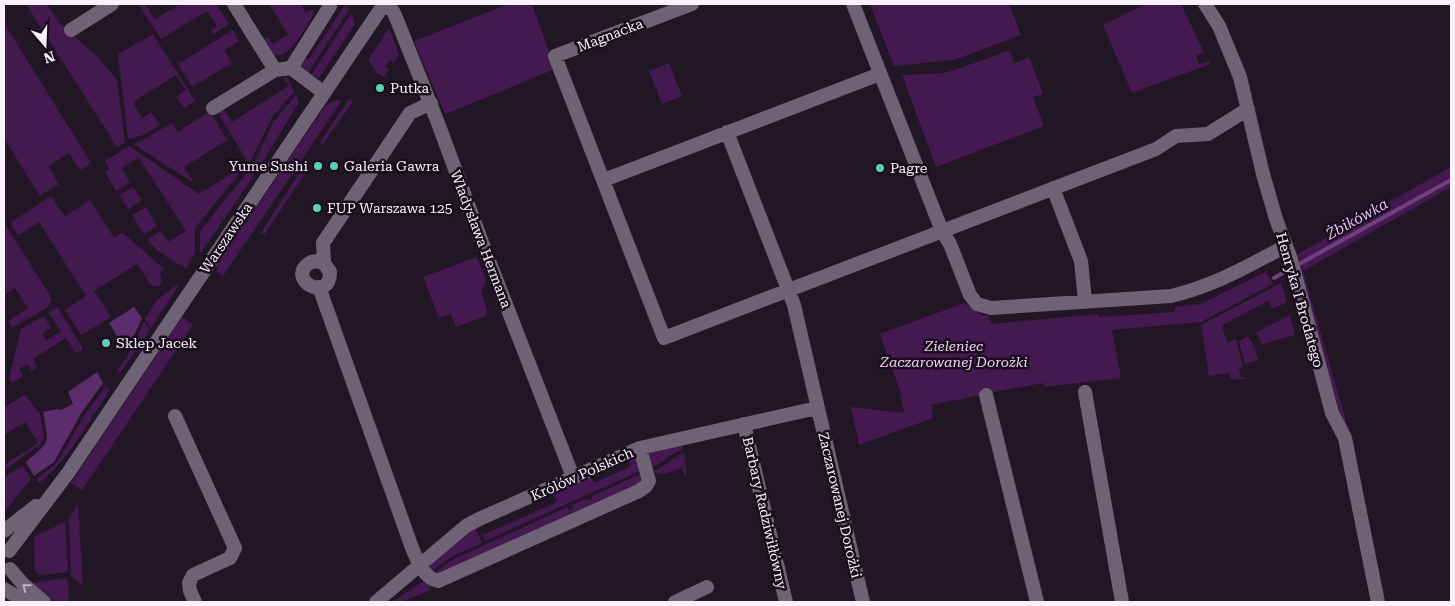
<svg xmlns="http://www.w3.org/2000/svg" width="1455" height="606" font-family="'Roboto Serif',serif">
  <rect width="100%" height="100%" fill="#221626"/>
  <path fill="#431950" d="M26 4H47L59 23 99 58 117 80 125 143 117 147Z
    M138 4H145L155 19 180 4H216L229 24 214 34 211 30 217 26 207 11 161 39Z
    M269 4H300L306 13 313 9 314 13C307 24 288 65 272 53 269 50 266 44 263 40L268 37 273 44 288 34Z
    M346 4 349 10 307 74 299 66 302 58 309 59Z
    M509 4H532L555 69 445 114 414 41Z
    M870 4H1009L1021 35 954 60 894 66Z
    M1145 4H1181L1204 52 1196 55 1199 64 1209 61 1210 64 1132 93 1103 25Z
    M351 14 355 24 319 78 311 75Z
    M4 23 91 163 80 170 69 153 48 166 59 184 40 196 4 138Z
    M389 28 399 55 394 63 390 60 385 67 389 70 384 77 377 73 368 60Z
    M233 30 239 41 224 50 232 63 192 87 178 64Z
    M153 34 195 101 184 108 176 97 186 90 176 75 133 102 142 118 151 112 160 125 141 136 128 139 118 54Z
    M1007 51 1011 54 1014 63 1029 57 1043 94 1033 97 1044 126 936 167 902 75 943 73 958 69Z
    M669 63 682 96 662 104 649 71Z
    M283 77H287L294 92 272 117 249 164 215 108 221 105 232 122 289 86Z
    M296 95 299 102 257 171 252 167 274 121Z
    M349 99H350L353 102 322 145 320 142Z
    M337 100H342L223 276 217 272V265L325 106Z
    M210 111 227 140 184 167 194 183 133 144 143 140 172 123 178 132Z
    M129 146 199 194 245 165H246L195 228V253L186 268C171 260 158 253 147 239L161 231 168 242 186 231 139 158 121 168 130 182 116 191 105 172 109 169 105 161Z
    M1451 167V187L1303 271 1349 432 1339 411 1301 273 1303 271 1298 254Z
    M249 170 255 174 200 254V231Z
    M300 172 304 175 264 235 260 234Z
    M133 187 142 200 128 209 119 195Z
    M51 196 65 216 90 200 114 238 122 232 164 269 160 272 162 283 158 287 151 285 137 264 94 291 111 317 81 335 65 310 86 296 39 222 18 235 11 225 12 222Z
    M146 207 157 226 144 234 132 215Z
    M4 226 7 227 52 299 47 308 12 328 8 321 28 308 15 288 4 295Z
    M477 257 486 281 481 292 487 310 486 316 456 327 451 314 439 318 423 277Z
    M1266 272 1273 284 1201 322 1112 330 1121 378 1044 387 1043 383 994 392C989 396 982 397 976 396L931 405 933 418 859 445 851 407 904 413 900 391 880 334 964 303 981 315 989 316 991 324 1098 314 1099 317 1174 312 1175 307 1200 304Z
    M1281 283 1287 302 1273 309 1268 301 1221 326 1228 343 1236 339 1243 367 1239 368 1241 378 1245 377 1246 379 1234 380 1233 378 1230 379 1229 373 1209 376 1201 325Z
    M177 285 178 287 151 328 145 319 157 300Z
    M57 307 82 347V350L76 353 66 338 33 359 37 367 32 371 27 364 19 369 23 376 14 382H11L9 379 21 329 44 316 51 328 42 334 47 340 61 331 48 312Z
    M1290 315 1295 335 1262 344 1256 332Z
    M182 317 193 325 82 490 71 483Z
    M144 321 150 330 120 373 117 371 126 359Z
    M1248 336 1255 348 1258 360 1245 364 1239 341Z
    M106 386 110 390C88 422 69 460 39 483L36 479 56 464 85 414Z
    M24 395 40 413 44 437 41 444 4 470V465L38 443 25 422 4 435V408Z
    M681 442 683 450C670 452 664 464 651 467L647 459 649 453Z
    M684 453 687 476 684 474 682 468C672 471 663 477 653 471 667 467 671 457 684 453Z
    M632 457 637 459 642 470 485 541 483 535 557 502 553 493 590 476 594 483 631 466 628 458Z
    M23 466 31 479 4 512V477Z
    M643 473 640 483 440 574H433L454 559 567 507 569 510 573 508 572 505 587 498 588 501 592 499V496Z
    M78 504 83 585 71 576 69 518Z
    M65 522 68 572 42 575 37 573 35 570 34 537Z
    M475 528 482 543 453 556 431 571 430 566 431 562Z
    M65 578 68 581 69 602H55L33 583Z
    M425 580 431 589 430 590 402 602H392Z"/>
  <path fill="#5c2c6c" d="M134 307 142 318 128 349 124 348 109 323Z
    M97 372 103 383 82 412 54 462 34 476 26 462C51 440 49 445 43 412L57 409 61 410 73 404 68 392Z"/>
  <g fill="none" stroke-linecap="round" stroke-linejoin="round">
    <path stroke="#703f81" stroke-width="4" d="M1274 278 1451 180"/>
    <path stroke="#6f6275" stroke-width="14" d="M234 4 275 70
      M384 4 393 11 397 20 438 123 486 253 573 477
      M692 4 555 56 664 338 1156 149 1176 136 1208 134 1248 109
      M853 4 942 231 950 244 970 295 977 304 991 308 1171 296C1216 285 1246 267 1286 246
      M1205 4 1219 26 1240 77 1263 174 1276 219 1291 259 1332 413 1345 438 1378 602
      M71 30 112 4
      M324 93 291 68 330 6 329 4
      M213 108 275 70 291 68
      M727 132 794 305 863 602
      M604 180 880 74
      M1053 188 1081 261 1085 301
      M324 263C318 261 313 260 308 264 287 280 330 304 330 272L324 263 323 243 410 113 431 103
      M319 287 411 545C416 558 423 578 438 581L639 491 646 486 649 481 640 448
      M1085 392 1122 602
      M986 395 1037 602
      M175 416 235 548 230 558 193 575 189 583 190 591 195 602
      M744 424 786 602
      M4 531 36 506
      M9 551 68 473 384 4
      M10 569 23 584 44 602
      M4 589 27 602
      M376 602 466 526 479 519 640 448 817 408
      M675 602 707 587"/>
  </g>
  <defs><path id="oneway-chevron" d="M-2-3.5L2.5 0L-2 3.5" fill="none" stroke-width="1.6" stroke-linecap="round" stroke-linejoin="round" transform="scale(1.25)"/></defs>
  <use stroke="#bbb1bf" href="#oneway-chevron" transform="translate(26 587) rotate(-140)"/>
  <g fill="#5dceb8" stroke="#190d1d" stroke-width="2">
    <circle cx="380" cy="88" r="5"/>
    <circle cx="318" cy="166" r="5"/>
    <circle cx="334" cy="166" r="5"/>
    <circle cx="880" cy="168" r="5"/>
    <circle cx="317" cy="208" r="5"/>
    <circle cx="106" cy="343" r="5"/>
  </g>
  <g text-anchor="middle" stroke-width="5" stroke-linejoin="round" paint-order="stroke">
    <g font-size="14" fill="#f9f1fc" stroke="#190d1d">
      <text transform="translate(610 35) rotate(-21)" y="5">Magnacka</text>
      <text transform="translate(226 238) rotate(-56)" y="5">Warszawska</text>
      <text transform="translate(481 239) rotate(69)" y="5">Władysława Hermana</text>
      <text transform="translate(1300 300) rotate(74)" y="5">Henryka I Brodatego</text>
      <text transform="translate(582 474) rotate(-24)" y="5">Królów Polskich</text>
      <text transform="translate(840 505) rotate(77)" y="5">Zaczarowanej Dorożki</text>
      <text transform="translate(765 513) rotate(77)" y="5">Barbary Radziwiłłówny</text>
    </g>
    <g font-size="14" fill="#f9f1fc" stroke="#190d1d" text-anchor="start">
      <text x="390" y="93">Putka</text>
      <text x="308" y="171" text-anchor="end">Yume Sushi</text>
      <text x="344" y="171">Galeria Gawra</text>
      <text x="890" y="173">Pagre</text>
      <text x="327" y="213">FUP Warszawa 125</text>
      <text x="116" y="348">Sklep Jacek</text>
    </g>
    <g font-size="14" font-style="italic" fill="#edd1f7" stroke="#190d1d">
      <text x="954" y="351">Zieleniec<tspan x="954" dy="16">Zaczarowanej Dorożki</tspan></text>
    </g>
    <g font-size="15" font-style="italic" fill="#e5bcf4" stroke="#190d1d">
      <text transform="translate(1357 219) rotate(-29)" y="5">Żbikówka</text>
    </g>
  </g>
  <rect width="1455" height="606" fill="none" stroke="#f9f1fc" stroke-width="10"/>
  <g transform="translate(45 45) rotate(161)" stroke="#190d1d" stroke-width="4" paint-order="stroke">
  <path d="M0-4L9 19L0 12L-9 19Z" fill="#f9f1fc"/>
  <text y="-8" font-size="14" font-weight="bold" text-anchor="middle" fill="#f9f1fc">N</text>
  </g>
</svg>
